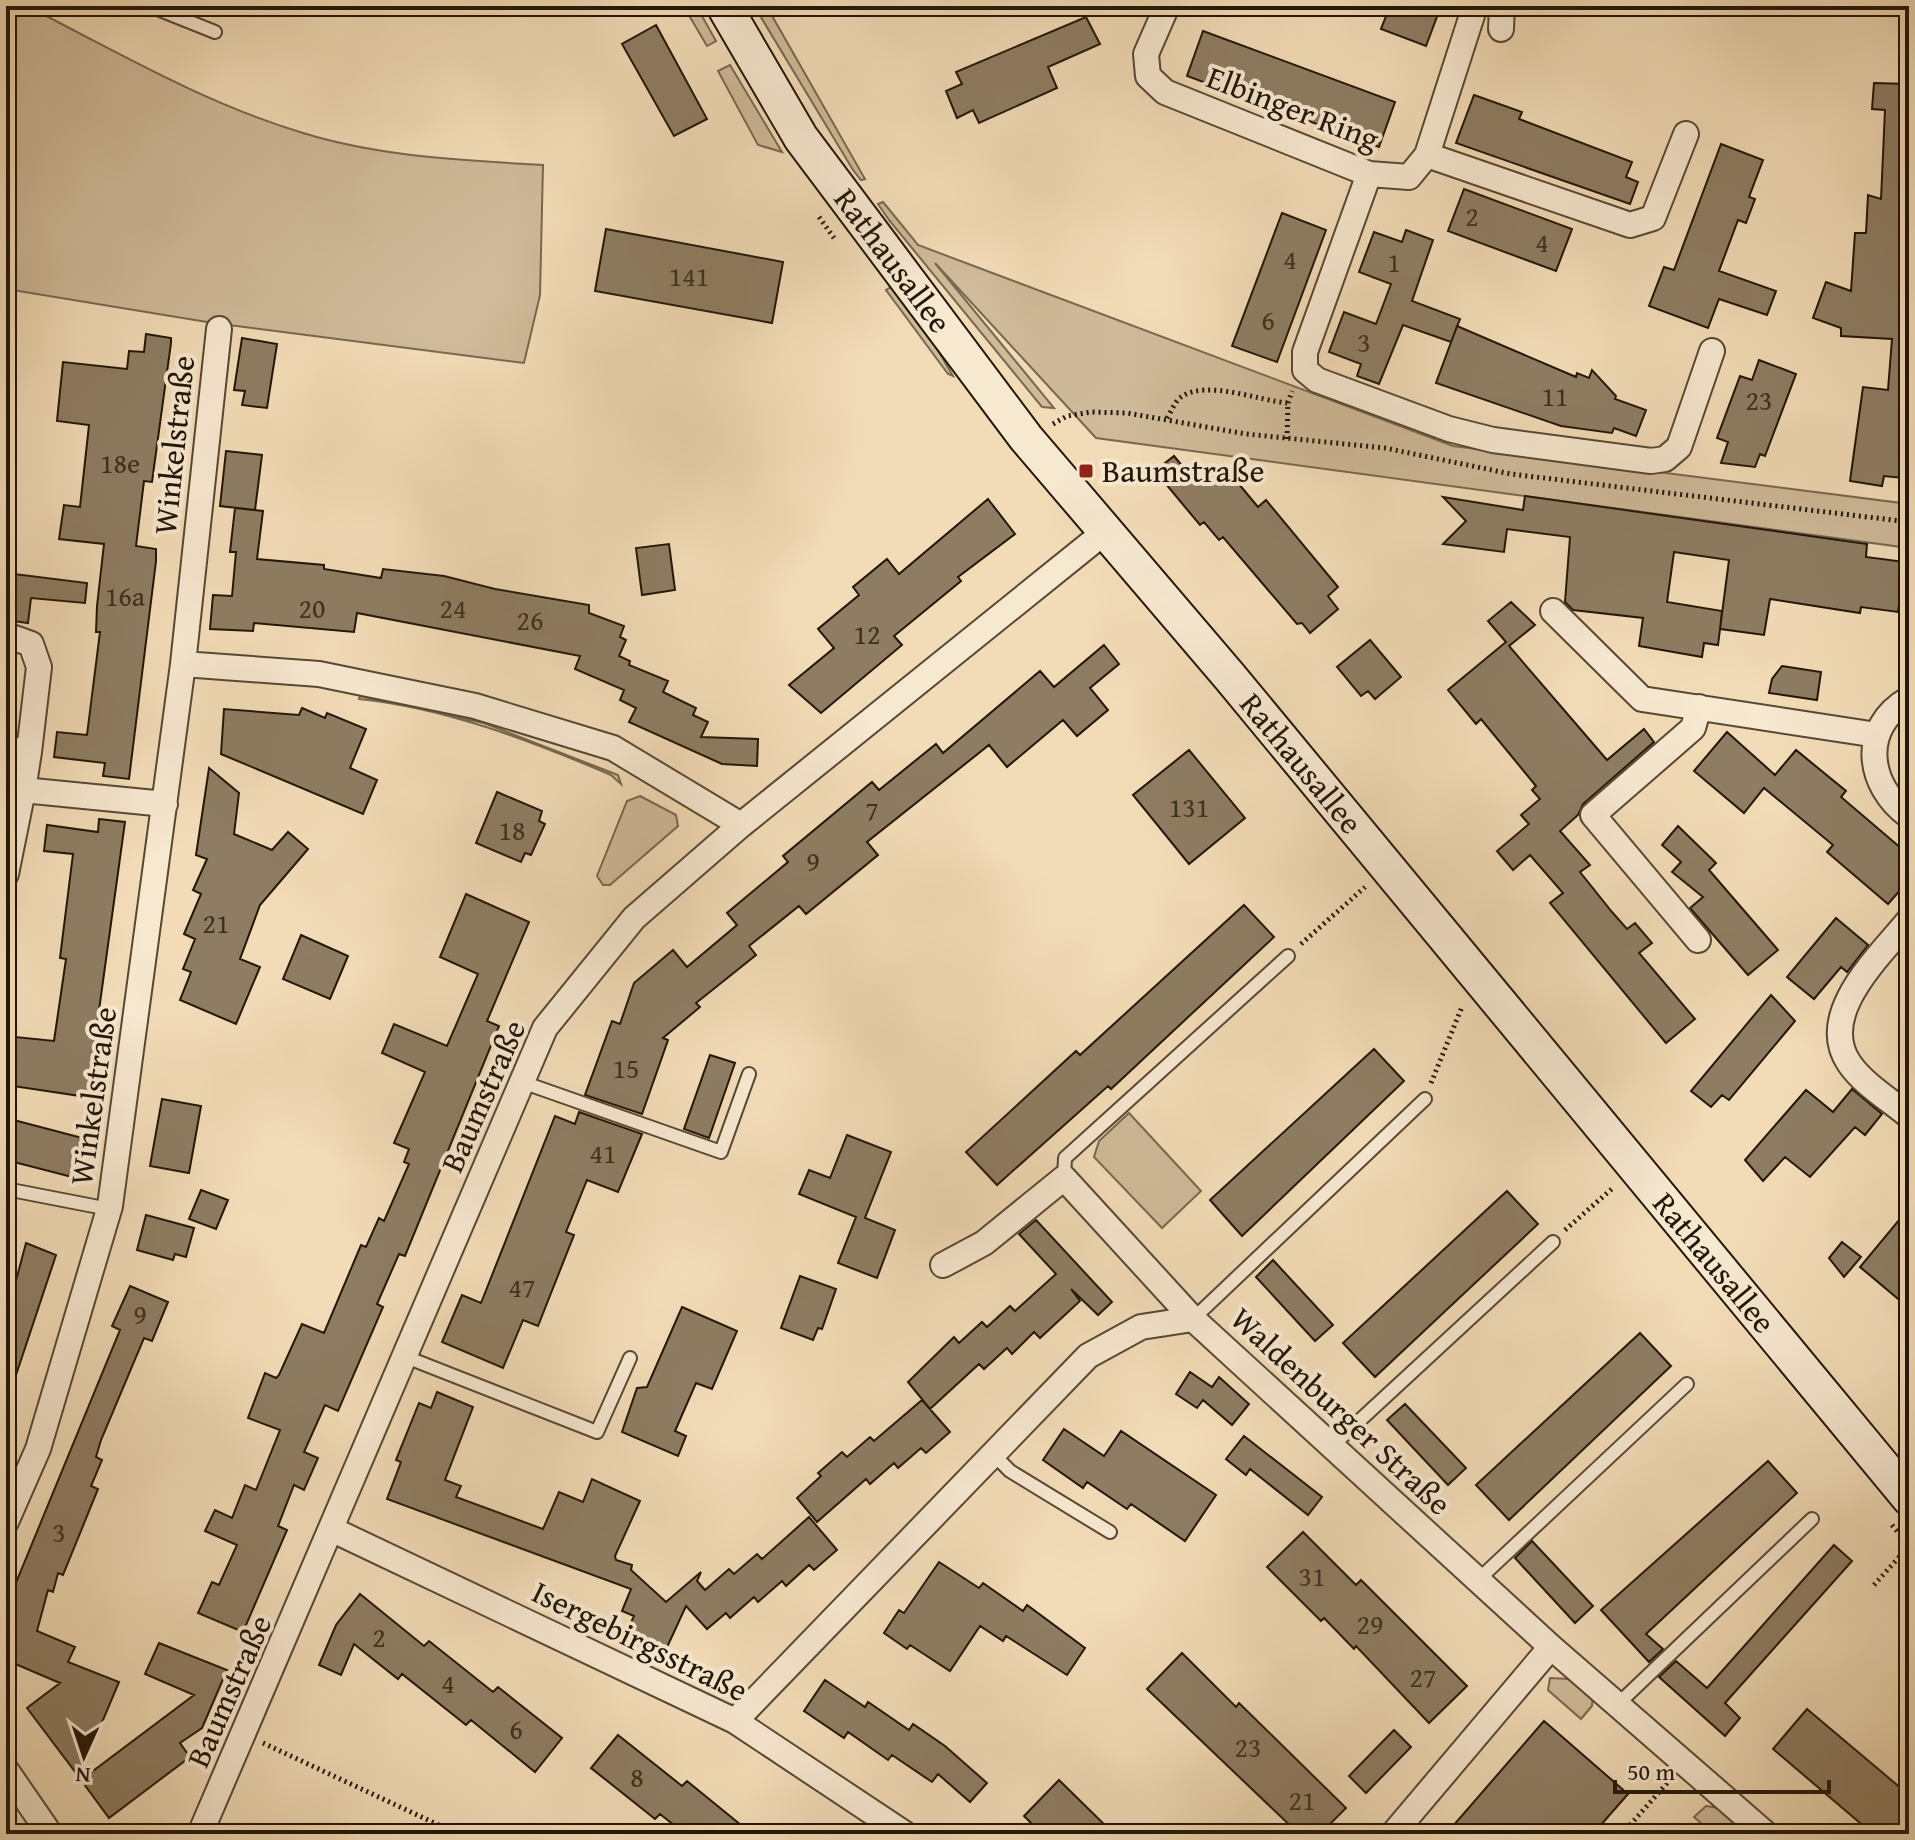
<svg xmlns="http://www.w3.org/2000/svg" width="1915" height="1840" font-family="'Gentium Book Plus',serif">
  <rect width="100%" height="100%" fill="#f2dcb7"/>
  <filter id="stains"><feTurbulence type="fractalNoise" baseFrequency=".0025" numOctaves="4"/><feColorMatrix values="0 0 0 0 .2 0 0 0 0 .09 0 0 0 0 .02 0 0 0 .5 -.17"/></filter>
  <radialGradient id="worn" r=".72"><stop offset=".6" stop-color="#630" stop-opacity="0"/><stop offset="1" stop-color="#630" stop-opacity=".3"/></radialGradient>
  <path fill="#cfba99" stroke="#786850" stroke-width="2" d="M6 6H27C117 52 206 104 303 133 381 157 462 160 543 165L540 295 524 363 213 323 6 289Z
    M761 6 767 7 865 179 861 180 853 170 756 9Z
    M697 7 716 41 707 46 687 12Z
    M730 65 782 152 758 145 718 71Z
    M883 202 918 245 1453 446 1909 504V548L1096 438 935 263 1054 408 1042 407 889 220 878 204Z
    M891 287 926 330 953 376 948 374 886 290Z
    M360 696 484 723 618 775 621 784 611 775C531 741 446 708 359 699Z
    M640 796 676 815 678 826 610 885H603L597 876 627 801Z
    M1129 1113 1201 1191 1162 1228 1094 1157 1099 1141Z
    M1550 1678 1570 1679 1593 1697 1592 1706 1581 1719 1548 1690Z
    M1706 1806 1719 1808 1748 1834H1713L1694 1817Z"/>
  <path fill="#8e7d63" stroke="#221608" stroke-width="2" fill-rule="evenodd" d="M1390 6H1441L1426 46 1381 29Z
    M1086 17 1100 44 1048 67 1057 88 979 123 973 110 957 118 946 91 962 84 956 72Z
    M656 25 707 119 674 136 622 44Z
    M1203 31 1395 102 1379 147 1187 76Z
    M1874 83 1909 84V431L1903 478 1884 476 1882 486 1850 481 1863 387 1888 390 1892 339 1841 336V328L1813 318 1826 282 1851 291 1855 233H1866L1868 195 1881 199 1885 110 1872 109Z
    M1474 95 1522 112 1519 119 1632 162 1626 177 1638 182 1630 204 1456 143Z
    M1721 144 1763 160 1749 197 1755 199 1746 223 1738 220 1719 271 1776 291 1767 315 1719 299 1708 328 1649 306 1664 267 1674 270Z
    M1464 189 1572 229 1556 271 1448 231Z
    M1282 213 1326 230 1277 362 1232 346Z
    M606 229 783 262 772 323 595 291Z
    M1406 230 1433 240 1412 301 1460 319 1451 342 1403 325 1379 384 1357 376 1361 364 1329 352 1344 312 1376 324 1391 284 1359 272 1374 232 1402 242Z
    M1457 326 1576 377 1577 373 1589 378 1592 370 1616 396 1615 399 1646 410 1636 436 1614 428 1612 433 1561 426 1436 383Z
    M146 334 171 338V343L152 482 144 481 136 546 156 549V561L129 779 103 776 105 763 54 757 57 732 87 735 100 632H96L97 606 104 544 59 539 64 505 80 507 89 425 57 421 63 362 127 369 129 351 144 352Z
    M242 338 277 344 267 408 242 405 245 391 234 390Z
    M1759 360 1796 374 1765 456 1760 454 1755 467 1721 463 1728 442 1717 438 1740 376 1752 380Z
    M226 451 262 455 255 510 220 506Z
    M1174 456 1198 485 1223 465 1258 507 1266 500 1338 587 1328 596 1338 609 1310 633 1302 623 1297 624 1223 537 1219 540 1204 522 1200 525 1155 471Z
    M1525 496 1867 544 1866 557 1905 562 1898 612 1861 607 1860 613 1770 599 1764 635 1720 629 1718 645 1704 643 1702 657 1639 646 1643 618 1573 610 1565 602 1570 537 1507 529 1504 552 1443 544 1466 521 1443 497 1523 510ZM1674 552 1729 560 1720 629 1722 611 1667 602Z
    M988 499 1015 534 958 577 961 581 894 636 902 645 821 713 789 685 834 648 818 629 859 595 853 587 887 559 899 574Z
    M235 508 263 511 257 559 324 565V569L381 578 383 569 444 576 495 589 589 605V613L624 626 620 637 626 640 619 656 630 661 629 665 668 681 663 692 696 708 693 715 708 722 701 737 758 739 757 766 722 764 629 722 636 708 620 700 624 690 575 669 580 656 357 613 354 632 254 623 253 631 210 629 213 595 232 596 236 552H230Z
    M669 544 675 590 642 595 636 548Z
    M6 573 87 583 85 603 31 598 28 623 6 620Z
    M1511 602 1535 625 1509 646 1607 760 1644 729 1654 742 1583 804 1578 815 1560 831 1590 865 1580 872 1612 912 1627 929 1635 923 1652 943 1639 953 1695 1019 1666 1043 1550 903 1563 893 1530 855 1513 870 1497 851 1529 824 1521 815 1540 799 1532 790 1536 786 1481 719 1476 724 1448 690 1506 642 1488 621Z
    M1370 640 1401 677 1375 699 1368 691 1361 696 1337 667Z
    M1104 645 1119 664 1090 688 1108 710 1077 736 1063 720 1007 767 989 745 867 842 878 855 806 914 799 906 749 946 756 955 696 1003 700 1007 663 1038 668 1040 642 1114 585 1095 612 1021 620 1024 634 983 673 950 687 967 737 925 727 913 788 862 783 856 872 782 879 790 936 744 943 753 1040 671 1054 687Z
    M1782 666 1821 672 1817 700 1769 693 1772 679Z
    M302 708 325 718 327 713 366 729 350 768 377 780 363 814 221 754 224 709 299 715Z
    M1727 732 1775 775 1796 750 1846 791 1841 797 1909 855V880L1888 904 1827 852 1833 845 1764 788 1744 813 1694 771Z
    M1189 750 1245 818 1189 864 1133 795Z
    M209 768 239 793 234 834 272 850 288 832 308 849 260 905 240 959 260 967 236 1024 180 1000 191 972 183 969 195 939 184 934 201 894 193 890 207 859 196 855Z
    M497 792 542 811 539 821 545 824 531 855 525 853 521 862 476 843Z
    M99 819 125 822 87 1097 6 1085V1036L54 1041 66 959 60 958 73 854 44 851 47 825 98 832Z
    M1678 826 1716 863 1709 870 1778 950 1748 975 1690 908 1703 897 1672 872 1681 862 1662 845Z
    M466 894 529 922 487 1021 499 1026 405 1256 399 1254 377 1304 383 1307 338 1411 325 1405 304 1452 318 1458 304 1490 294 1485 278 1526 287 1530 243 1632 198 1613 212 1582 219 1585 237 1545 205 1531 215 1510 232 1518 245 1485 256 1490 280 1430 248 1418 265 1373 276 1378 279 1375 302 1324 324 1333 361 1245 366 1247 379 1218 384 1221 409 1164 404 1162 409 1149 394 1143 425 1072 382 1053 394 1024 447 1046 478 974 440 957Z
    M1244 905 1274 937 1111 1089 1108 1086 997 1185 966 1152 1076 1051 1080 1055Z
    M1836 918 1868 945 1847 972 1841 967 1814 999 1787 977Z
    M301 935 348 956 330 999 283 979Z
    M1771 995 1795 1021 1729 1100 1722 1095 1711 1107 1691 1091Z
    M1374 1049 1404 1081 1242 1236 1210 1200Z
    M710 1055 735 1063 709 1138 684 1129Z
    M1852 1089 1882 1114 1865 1135 1855 1127 1810 1177 1785 1157 1763 1181 1745 1160 1806 1090 1833 1112Z
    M162 1099 201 1106 189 1173 150 1166Z
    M579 1112 642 1134 618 1192 587 1180 566 1232 574 1235 538 1326 523 1320 503 1368 442 1342 462 1295 481 1303 555 1116 575 1124Z
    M6 1118 86 1139 76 1178 6 1160Z
    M847 1135 891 1152 865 1218 895 1230 877 1278 838 1263 856 1217 799 1194 809 1170 830 1178Z
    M201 1190 228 1200 216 1229 189 1219Z
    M1507 1191 1538 1224 1375 1377 1343 1343Z
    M1909 1208V1308L1860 1267Z
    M146 1215 194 1228 186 1257 175 1254 173 1260 137 1250Z
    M1036 1220 1112 1302 1098 1315 1071 1289 1080 1301 1040 1338 1034 1332 1012 1354 1007 1348 984 1369 979 1364 930 1409 908 1382 954 1337 959 1343 982 1322 987 1327 1010 1306 1015 1311 1056 1274 1019 1234Z
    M1842 1242 1861 1257 1844 1277 1829 1258Z
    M26 1243 56 1255 9 1396 6 1395V1318Z
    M1273 1260 1333 1325 1315 1341 1256 1277Z
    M800 1276 836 1289 822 1329 818 1328 813 1340 781 1328Z
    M130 1286 168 1302 152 1341 144 1338 101 1440 96 1457 102 1460 91 1486 98 1489 63 1575 58 1573 53 1592 48 1590 37 1631 75 1647 68 1662 119 1682 79 1777 27 1708 60 1683 6 1660V1607L120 1330 112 1326Z
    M682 1307 737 1331 712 1389 696 1383 675 1431 686 1436 678 1456 622 1432 637 1388 647 1387Z
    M1640 1333 1671 1366 1509 1520 1476 1485Z
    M1190 1372 1212 1387 1219 1377 1249 1404 1232 1425 1203 1400 1197 1408 1176 1394Z
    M437 1392 473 1407 445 1480 461 1486 456 1497 543 1529 559 1492 583 1502 592 1479 640 1501 615 1556 616 1560 632 1565 631 1570 666 1602 701 1572 697 1581 705 1590 729 1569 734 1574 757 1554 762 1559 809 1517 837 1550 814 1570 809 1565 786 1586 782 1581 758 1602 754 1597 730 1618 726 1613 707 1629 686 1606 663 1656 624 1638 634 1616 622 1611 631 1589 387 1499 401 1462 396 1460 419 1403 431 1408Z
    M922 1400 950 1432 926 1453 921 1448 898 1468 894 1463 870 1484 866 1479 817 1522 797 1498 821 1476 818 1473 842 1452 847 1457 870 1437 874 1441Z
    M1405 1404 1466 1468 1448 1485 1387 1420Z
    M1064 1429 1104 1456 1121 1431 1216 1495 1185 1541 1131 1504 1127 1509 1087 1482 1083 1488 1043 1460Z
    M1244 1436 1322 1497 1308 1515 1250 1469 1246 1475 1226 1459Z
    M1768 1461 1797 1493 1646 1634 1663 1649 1649 1662 1601 1610Z
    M1303 1532 1356 1585 1361 1580 1467 1686 1429 1723 1356 1646 1354 1649 1324 1618 1321 1621 1267 1567Z
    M1532 1541 1593 1606 1575 1623 1515 1558Z
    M1834 1545 1852 1561 1725 1703 1740 1718 1725 1736 1659 1677 1676 1661 1707 1688Z
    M939 1562 979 1588 983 1583 1023 1611 1027 1605 1085 1648 1067 1675 1006 1636 1003 1641 980 1626 950 1671 910 1645 907 1649 884 1633 899 1610 904 1613Z
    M360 1594 424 1646 429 1641 493 1692 498 1687 562 1738 535 1772 471 1720 466 1725 402 1674 398 1679 354 1644 341 1675 319 1665 336 1625Z
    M159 1643 227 1670 202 1728 180 1743 190 1757 109 1818 81 1780 194 1695 145 1674Z
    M1182 1653 1236 1707 1239 1703 1346 1808 1320 1834H1299L1147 1689Z
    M825 1680 865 1707 868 1702 909 1730 913 1724 945 1746 987 1783 970 1802 938 1774 932 1782 892 1755 888 1760 848 1732 844 1738 804 1711Z
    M1807 1709 1909 1795V1816L1894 1834H1873L1773 1749Z
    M1544 1721 1628 1794 1593 1834H1446Z
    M1394 1730 1411 1747 1366 1793 1349 1776Z
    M618 1735 682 1786 687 1781 752 1834H685L660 1814 655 1819 591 1768Z
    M1059 1780 1114 1834H1042L1024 1816Z"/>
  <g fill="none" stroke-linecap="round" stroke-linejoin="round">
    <defs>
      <path id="lane" d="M150 6 215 32
        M522 1082 721 1152 749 1074
        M1064 1178 1065 1158 1288 956
        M6 1189 109 1209
        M1193 1319 1425 1099
        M406 1357 597 1432 630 1358
        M1332 1446 1553 1242
        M993 1454 1010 1471 1110 1532
        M1478 1580 1687 1384
        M1617 1705 1812 1519"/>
      <path id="street" d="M1167 6 1146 54 1148 76 1165 92 1369 174 1409 177 1427 155 1475 6
        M1501 29 1502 6
        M1427 155 1630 225 1653 218 1686 134
        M1369 174 1305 352V370L1317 380 1449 429 1493 440 1651 461 1665 459 1679 447 1712 351
        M1553 611 1642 699 1877 735
        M6 635 31 644 39 667 29 752
        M183 664 219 329
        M1909 699C1859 727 1867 786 1909 816
        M6 748 29 752 23 790 165 804
        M6 874 23 790
        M1909 920C1880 956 1816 1014 1849 1063 1863 1084 1890 1100 1909 1116
        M1698 940 1593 815 1693 728 1699 707
        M943 1265 984 1243 1064 1178 1193 1319
        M6 1522 38 1449 110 1206 183 664 319 674 475 706 613 748 741 825
        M333 1530 735 1721 905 1834
        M735 1721 1088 1356 1141 1327 1193 1319 1551 1647 1766 1834
        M6 1770 50 1834
        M200 1834 545 1028 634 918 741 825 1106 531
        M1393 1834 1551 1647"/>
      <g id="secondary">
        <path id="s1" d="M724 6 801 138 1026 438 1230 677 1909 1498"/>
      </g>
    </defs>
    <use href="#lane" stroke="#564834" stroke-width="16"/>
    <use href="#street" stroke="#564834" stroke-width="28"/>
    <use href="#secondary" stroke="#221608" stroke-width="38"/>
    <path stroke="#221608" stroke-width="5" stroke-dasharray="2 4" stroke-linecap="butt" d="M819 217 834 238
      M1167 418C1171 412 1175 401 1181 397 1206 379 1260 401 1288 403
      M1053 424 1067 416 1091 412 1127 413 1246 434 1385 448 1511 474 1909 522
      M1287 439 1288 403 1292 391
      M1301 944 1365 887
      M1431 1083 1462 1007
      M1565 1230 1614 1187
      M1892 1525 1909 1546
      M1874 1585 1909 1546
      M263 1743 458 1834
      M1622 1834 1669 1781"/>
    <use href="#lane" stroke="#f7e8d0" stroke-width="12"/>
    <use href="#street" stroke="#f7e8d0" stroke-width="24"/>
    <use href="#secondary" stroke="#f7e8d0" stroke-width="34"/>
  </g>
  <rect fill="#8f2418" stroke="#f7e8d0" stroke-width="3" x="1078" y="463" width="16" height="16" rx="4"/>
  <g text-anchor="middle" stroke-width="8" stroke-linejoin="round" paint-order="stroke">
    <g font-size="28" fill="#3d301f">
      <text x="1472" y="226">2</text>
      <text x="1542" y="252">4</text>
      <text x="1290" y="269">4</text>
      <text x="1394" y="272">1</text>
      <text x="689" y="286">141</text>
      <text x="1268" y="330">6</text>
      <text x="1364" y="352">3</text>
      <text x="1555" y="406">11</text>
      <text x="1759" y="410">23</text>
      <text x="120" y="473">18e</text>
      <text x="125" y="606">16a</text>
      <text x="312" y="618">20</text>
      <text x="453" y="618">24</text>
      <text x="530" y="630">26</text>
      <text x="867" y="644">12</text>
      <text x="1189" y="817">131</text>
      <text x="872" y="820">7</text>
      <text x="512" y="840">18</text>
      <text x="813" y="871">9</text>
      <text x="216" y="933">21</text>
      <text x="626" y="1078">15</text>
      <text x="603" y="1163">41</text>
      <text x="522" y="1297">47</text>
      <text x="140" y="1324">9</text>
      <text x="59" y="1542">3</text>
      <text x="1312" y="1586">31</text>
      <text x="1370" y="1634">29</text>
      <text x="379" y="1647">2</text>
      <text x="1423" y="1687">27</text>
      <text x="448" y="1693">4</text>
      <text x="516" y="1739">6</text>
      <text x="1248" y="1757">23</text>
      <text x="637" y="1787">8</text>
      <text x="1302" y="1810">21</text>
    </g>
    <g font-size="32" fill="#221608" stroke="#f7e8d0">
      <text transform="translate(1293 108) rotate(21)" y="11">Elbinger Ring</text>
      <text dy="11" stroke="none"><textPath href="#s1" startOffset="306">Rathausallee</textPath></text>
      <text transform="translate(174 445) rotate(-84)" y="11">Winkelstraße</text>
      <text dy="11" stroke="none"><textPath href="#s1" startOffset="954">Rathausallee</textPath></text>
      <text transform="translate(93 1096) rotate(-82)" y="11">Winkelstraße</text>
      <text transform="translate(483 1096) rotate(-66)" y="11">Baumstraße</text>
      <text dy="11" stroke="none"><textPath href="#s1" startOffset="1602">Rathausallee</textPath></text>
      <text transform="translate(1341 1411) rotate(43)" y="11">Waldenburger Straße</text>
      <text transform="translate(640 1641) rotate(26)" y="11">Isergebirgsstraße</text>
      <text transform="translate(229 1691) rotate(-66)" y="11">Baumstraße</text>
    </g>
    <g font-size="32" fill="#221608" stroke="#f7e8d0" text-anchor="start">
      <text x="1102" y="482">Baumstraße</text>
    </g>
  </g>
  <rect width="1915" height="1840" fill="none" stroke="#f2dcb7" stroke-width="32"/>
  <rect x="8" y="8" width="1899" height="1824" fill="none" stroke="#221608" stroke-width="4"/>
  <rect x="16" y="16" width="1883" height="1808" fill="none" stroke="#221608" stroke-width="2"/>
  <g transform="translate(84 1756) rotate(183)" stroke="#f7e8d0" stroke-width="6" paint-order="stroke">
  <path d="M0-6L14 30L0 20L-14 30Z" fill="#221608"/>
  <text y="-12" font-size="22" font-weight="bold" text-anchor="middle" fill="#221608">N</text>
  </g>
  <path d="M1615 1780v12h214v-12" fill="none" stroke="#221608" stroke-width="4"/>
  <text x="1627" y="1780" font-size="24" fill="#221608" stroke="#f7e8d0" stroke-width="6" paint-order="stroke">50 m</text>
  <rect width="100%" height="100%" filter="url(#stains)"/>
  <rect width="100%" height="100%" fill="url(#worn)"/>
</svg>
